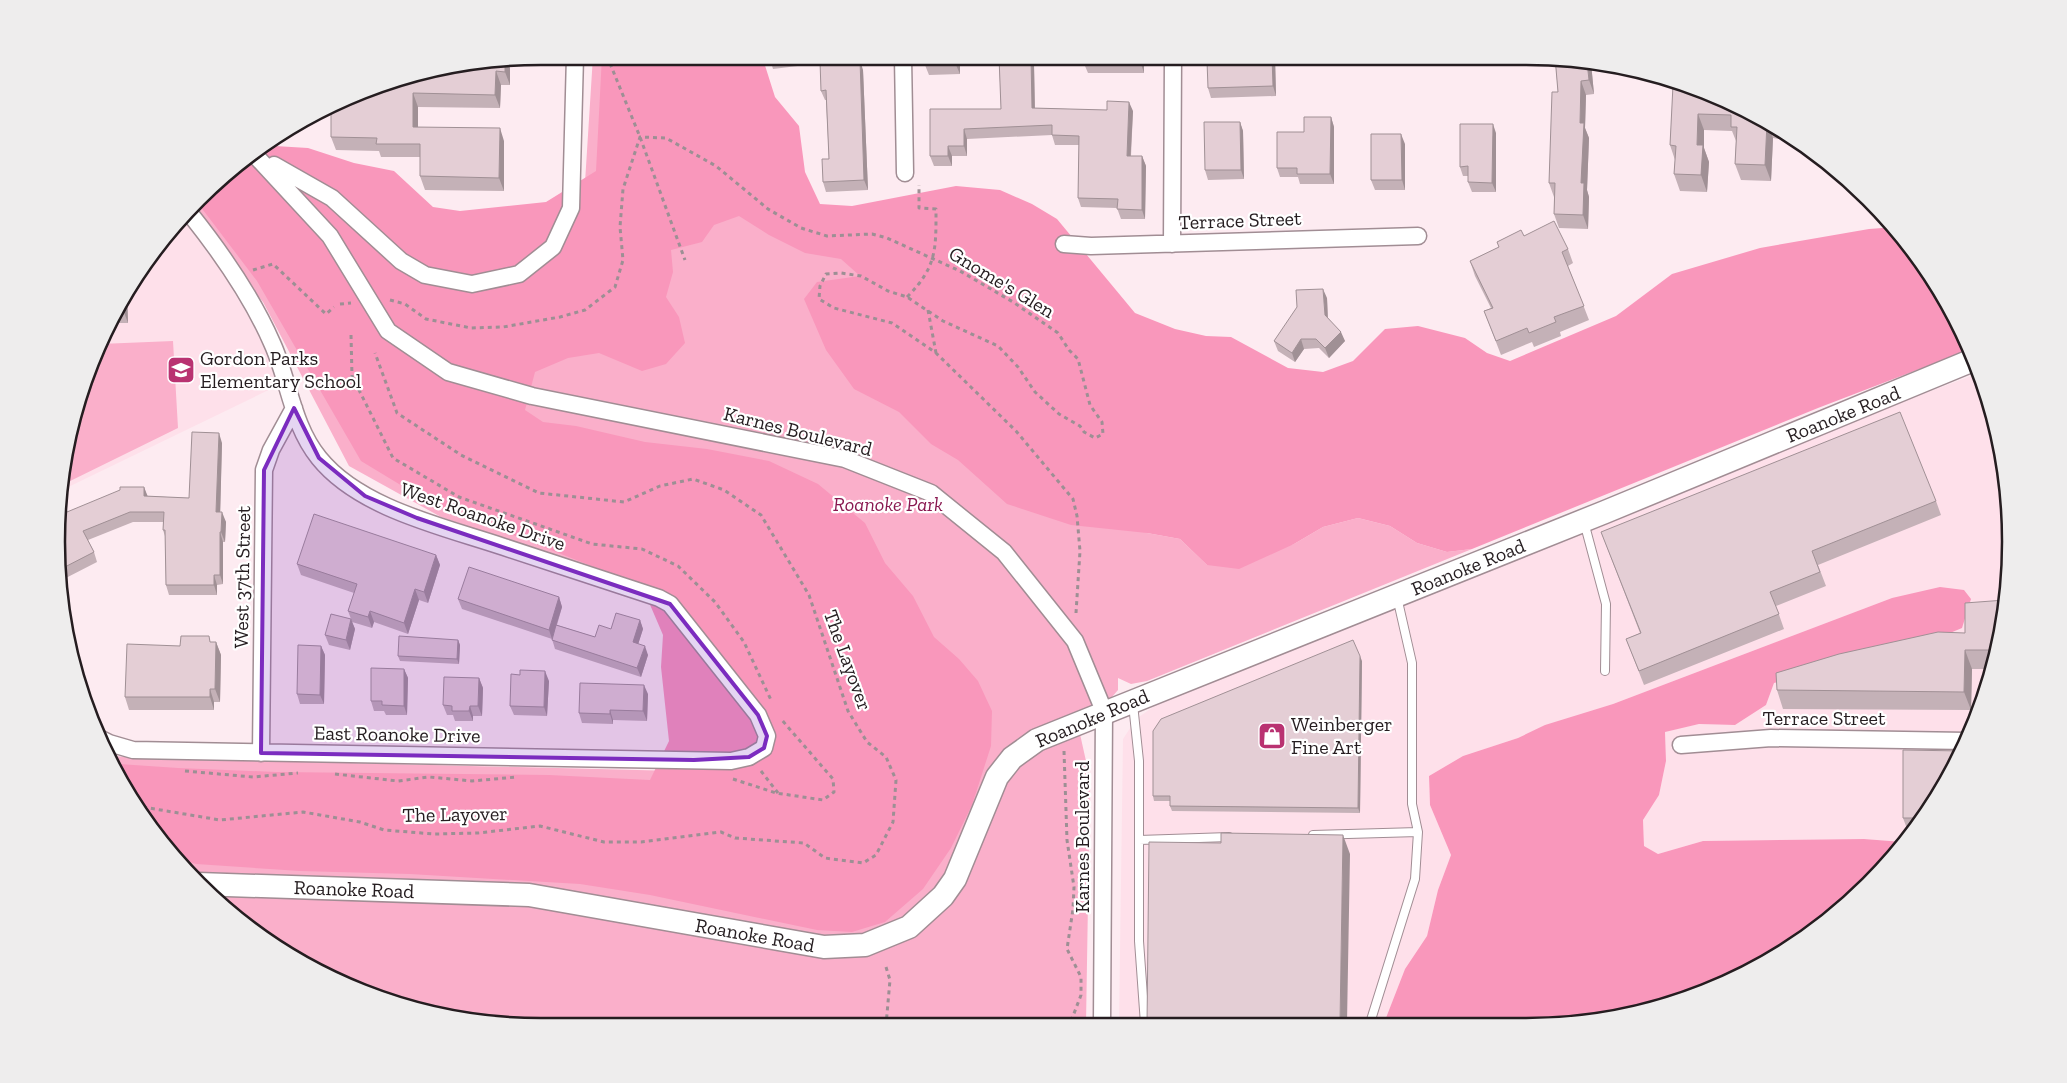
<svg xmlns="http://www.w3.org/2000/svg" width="2067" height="1083" font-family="'Zilla Slab',serif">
  <rect width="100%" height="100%" fill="#fdebf1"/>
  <path fill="#fee0ea" d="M185 222 222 272 257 331 279 385 60 491 66 447 93 356 138 272Z
    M1979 373 1985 385 2007 478 2010 573 1994 667 1961 756 1903 842 1864 839 1703 841 1658 854 1644 846 1643 820 1659 795 1666 761 1665 731 1699 724 1735 725 1766 705 1774 683 1859 658 1892 598 1613 704 1546 725 1518 738 1463 756 1429 776 1430 805 1451 855 1438 890 1427 936 1405 969 1384 1023 1119 1024 1123 739 1136 719 1156 705 1766 453Z"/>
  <path fill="#faafca" d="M593 56H747L764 188 1147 533 1180 539 1207 565 1294 544 1323 527 1358 518 1390 526 1417 543 1447 552 1472 549 1147 681 1131 684 1118 678V690L1080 734 1090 779 1086 1024 510 1026 416 1010 327 977 199 885 106 756V754L111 756 149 758 717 772 685 610 561 559 441 517 349 466 263 302 210 239 192 214 236 168 347 212 583 214Z
    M173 341 178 428 60 486 66 447 93 356 100 344Z"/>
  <path fill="#f997bb" d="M602 56H762L775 97 799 126 805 172 820 204 852 206 956 186 1000 190 1032 204 1057 219 1135 313 1175 329 1206 336 1231 337 1288 368 1323 372 1353 361 1385 329 1418 326 1465 338 1487 353 1510 361 1616 316 1672 274 1760 248 1869 229 1895 227 1946 299 1969 350 1818 408 1472 549 1447 552 1417 543 1390 526 1358 518 1323 527 1294 544 1239 569 1207 565 1180 539 1147 533 1071 525 1007 504 958 460 931 444 899 412 854 389 826 350 804 299 817 282 860 276 841 259 805 253 769 235 739 216 714 225 702 242 671 250 673 272 666 297 679 317 685 343 666 364 642 371 599 353 568 358 535 372 525 410 543 422 576 426 645 442 707 449 769 461 818 484 865 523 885 563 913 596 934 637 959 659 978 681 992 711 991 746 972 805 951 848 923 889 885 922 852 932 817 930 650 895 580 884 410 874 300 871 196 864 180 859 106 755 119 764 178 768 276 772 549 775 650 780 669 741 661 667 663 635 642 586 427 501 361 461 257 281 200 206 246 157 263 148 275 146 308 148 354 163 394 171 433 207 460 211 546 202 596 171Z
    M1940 587 1964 590 1971 599 1962 628 1933 640 1774 683 1766 705 1735 725 1699 724 1665 732 1666 761 1659 795 1643 820 1644 846 1658 854 1703 841 1864 839 1903 842 1891 861 1821 927 1711 990 1589 1023H1384L1405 969 1427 936 1438 890 1451 855 1430 805 1429 776 1463 756 1518 738 1545 725 1613 704 1892 598Z"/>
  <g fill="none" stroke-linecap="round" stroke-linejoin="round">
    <defs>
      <path id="lane" d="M1584 522 1606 604 1605 671
        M1133 704 1139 761V941L1145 1024
        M1313 835 1418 832
        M1139 840 1229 837
        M1370 1023 1415 879 1418 832 1412 804V663L1397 597"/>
      <path id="street" d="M903 57 905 173
        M253 153 330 236 388 331 448 372 532 396 845 459 931 493 1004 552 1075 641 1104 711 1102 1024
        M274 165 332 198 401 261 425 275 472 284 519 274 553 247 571 208 575 56
        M1064 244 1091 246 1418 236
        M1172 244 1173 57
        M101 739 109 743 133 750 731 761 749 757 764 748 767 736 758 715 670 604 659 598C607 581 556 564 504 547 445 527 360 509 319 458 292 425 289 380 272 343 252 297 222 254 191 215
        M1681 745 1771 738 1967 741
        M261 753 264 470 271 450 294 408"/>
      <path id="secondary" d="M198 884 529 895 824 947 865 945 909 927 943 896 955 879 997 777 1012 758 1037 740 1605 512 1973 360"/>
    </defs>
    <use href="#lane" stroke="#a18d94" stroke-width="10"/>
    <use href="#street" stroke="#a18d94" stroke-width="19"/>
    <use href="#secondary" stroke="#a18d94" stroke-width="25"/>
    <path stroke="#9d8f94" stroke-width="3" stroke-dasharray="4 4" stroke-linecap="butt" d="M607 56 640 137 685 260
      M253 270 273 264 326 314 334 307
      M907 297C937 267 936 249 936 209L919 208V185
      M390 300 405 304 426 319 471 328 503 327 560 317 585 310 615 287 623 260 620 227 623 189 640 137 666 138 716 166 768 209 801 228 827 236 872 234 887 238 960 271 1013 302 1058 333 1069 350 1078 359 1090 405 1102 422 1103 434 1095 438 1084 432 1080 426 1059 414 1035 392 1018 367 998 346 943 321 907 297 888 291 861 276 841 273 826 274 820 286 819 299 834 308 892 323 936 353 1016 431 1073 499 1077 516 1080 551 1076 613
      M340 304 351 303
      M928 310 936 353
      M351 335 352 376 393 458 459 497 592 544 642 549 678 566 715 602 744 642 771 700
      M1064 751 1067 840 1074 887 1073 909 1067 949 1081 977V995L1070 1024
      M185 771 253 777 298 773
      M761 771 778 793
      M335 774 398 781 429 777 472 781 517 777
      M733 779 776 793 823 800 834 792 833 779 781 719
      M143 807 220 820 303 812 360 822 384 830 434 834 478 833 540 826 604 842H641L721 832 735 838 804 843 825 858 863 863 876 855 893 822 896 780 886 757 867 742 848 711 809 595 761 515 724 490 693 479 660 486 624 502 539 493 461 455 397 413 375 353
      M886 967 890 980 886 1025"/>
    <use href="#lane" stroke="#fff" stroke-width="8"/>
    <use href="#street" stroke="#fff" stroke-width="16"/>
    <use href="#secondary" stroke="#fff" stroke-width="22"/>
  </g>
  <path fill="#c4b1b7" d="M769 56 814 57V64L773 69Z
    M925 57H960V74L929 75 925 65Z
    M999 57H1144V73H1088L1085 66 1034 65 1035 108 1133 111 1131 156H1142L1146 166 1145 219H1121L1117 208 1081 207 1078 198 1079 145H1055L1052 135 967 139V156H952V166H934L930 156V109H1001Z
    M1275 57 1276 96 1211 98 1208 88Z
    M1333 57H1369L1333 58Z
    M1553 57 1591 63 1594 94 1586 95 1585 128 1589 138 1587 190 1589 197 1588 229 1559 228 1554 214V197L1549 183 1558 92 1555 58Z
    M510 62V85H501L500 108 418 107V127L504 141V191L425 190 420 176V157H381L379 151 336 150 331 137V111Z
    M863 70 868 190 826 192 823 182 829 159 826 100H825L821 91Z
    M1671 80 1740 106 1797 142 1773 138 1771 181 1741 180 1735 164 1736 141 1732 131 1704 130V148L1709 162 1707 192 1680 191 1674 174 1675 160 1670 145 1673 91 1671 85Z
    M1331 117 1334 127V184H1300L1298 177H1280L1277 168 1304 132Z
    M1240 122 1243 131 1244 179 1208 180 1205 170Z
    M1496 133V192H1472L1468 182V176H1463L1460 167Z
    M1405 144V190H1375L1371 180Z
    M1524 236 1568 249 1573 263 1568 266 1589 320 1560 332 1561 336 1534 347 1532 342 1501 355 1484 311 1491 308 1475 276 1470 261 1499 247 1497 242Z
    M127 293 128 323H110Z
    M1327 298 1328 318 1345 341 1329 358 1319 348 1304 349 1295 362 1278 351 1274 341Z
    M222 443 220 512 226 522 225 542H223V584L217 585V595H169L166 585 165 536 163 530V522H133L88 540 94 552 97 562 60 581 57 510 67 512 144 487 147 496 189 498Z
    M1936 501 1941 515 1818 565 1826 586 1776 606 1784 629 1644 685 1626 639 1640 633 1601 532Z
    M436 555 440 565 428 603 419 600 408 634 374 622 372 628 352 622 355 629 350 650 329 645 325 635 351 619 348 611 354 593 301 575 297 564Z
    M559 597 562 607 557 625 595 637 611 629 640 620 643 629 638 644 648 655 641 677 555 649 552 639 462 609 458 599Z
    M2005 600 1994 669H1972L1971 710 1783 709 1777 690 1965 633Z
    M458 640 460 645 459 664 400 661 398 656Z
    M212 642H216L221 655 220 702H214V710H129L125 697 180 646Z
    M321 646 325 655 324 704H300L297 694Z
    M1362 661 1360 813 1172 811 1170 806V801H1154L1153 796Z
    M404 669 408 678 407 715H386L384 711H374L371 701Z
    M479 678 483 688 482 716H473V721H455L453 715H447L443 705Z
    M549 681 547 716 514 715 510 706Z
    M648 694 647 721 613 720V724L582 723 579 713Z
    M1961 756 1909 834 1903 818Z"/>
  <path fill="#a09095" d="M956 57H960V74L956 65Z
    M1031 57 1034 65 1035 118 1032 108Z
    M1141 57H1144V73L1141 64Z
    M1272 57H1275L1276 96 1273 86Z
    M509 59 510 62V85L505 72V60Z
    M860 60 863 70 868 190 864 180Z
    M1587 62 1591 63 1594 94 1589 80Z
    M496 71 501 85 500 108 495 95Z
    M1581 81 1586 95 1585 128 1589 138 1587 190 1589 197 1588 229 1583 215 1581 183 1580 123Z
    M413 93 418 107V140L413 127Z
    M1129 102 1133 111 1130 166 1127 156Z
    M1698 114 1704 130V148L1709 162 1707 192 1701 175 1697 145Z
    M1331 117 1334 127V184L1330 174Z
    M1240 122 1243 131 1244 179 1241 170Z
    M1767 123 1773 138 1771 181 1765 165Z
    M1493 124 1496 133V192L1492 183Z
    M500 128 504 141V191L499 178Z
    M964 129 967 139V156L964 146Z
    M1401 134 1405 144V190L1402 180Z
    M948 146 952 156V166L948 156Z
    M1142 156 1146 166 1145 219 1142 210Z
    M1323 289 1327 298 1328 325 1325 315Z
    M127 293 128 323 121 304Z
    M1341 332 1345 341 1329 358 1325 348Z
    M1301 339 1304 349 1295 362 1292 353Z
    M219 433 222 443 220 521 216 512Z
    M144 487 148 497 144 496Z
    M222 512 226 522 225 542 221 532Z
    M220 532 223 542V584L220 575Z
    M436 555 440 565 428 603 424 592Z
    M214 575 217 585V595L214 585Z
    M415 589 419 600 408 634 404 623Z
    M559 597 562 607 552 639 549 630Z
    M370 611 374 622 372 628 368 617Z
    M351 619 355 629 350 650 346 640Z
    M640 620 643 629 636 651 633 642Z
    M458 640 460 645 459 664 457 659Z
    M216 642 221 655 220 702 215 689Z
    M321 646 325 655 324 704 320 695Z
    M645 646 648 655 641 677 637 668Z
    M1965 650 1972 669 1971 710 1964 692Z
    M1360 656 1362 661 1360 813 1358 808Z
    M404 669 408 678 407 715 404 706Z
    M545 671 549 681 547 716 544 707Z
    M479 678 483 688 482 716 478 706Z
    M644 685 648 694 647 721 643 711Z
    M210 689 214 702V710L210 697Z
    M470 706 473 716V721L469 711Z
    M610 710 613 720V724L610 714Z
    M1343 835 1350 854 1347 1023H1340Z"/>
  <path fill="#e4ced5" stroke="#a09095" d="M769 56H792L770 60Z
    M925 57H956V65H925Z
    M999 57H1031L1032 108 1107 110V101L1129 102 1127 156H1142V210L1117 209 1118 199 1078 198 1079 136 1052 135V125L964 129V146H948V156H930V109H1001Z
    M1084 57H1141V64H1084Z
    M1216 57H1272L1273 86 1208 88 1207 61H1216Z
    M1555 57 1587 62 1589 80 1581 81 1580 123H1584L1581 183H1584L1583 215 1554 214 1555 183H1549L1552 92H1558Z
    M505 60V72L496 71 495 95 413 93V127L500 128 499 178 420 176V144H376L377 138 331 137V111L385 82 447 66Z
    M860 60 864 180 823 182 822 159H829L826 90 821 91 820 61Z
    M1671 80 1740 106 1767 123 1765 165 1735 164 1737 127H1731V115L1698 114 1697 145H1703L1701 175 1674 174 1676 146 1670 145 1673 85H1671Z
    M1304 117H1331L1330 174H1297V168H1277V132H1304Z
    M1204 122H1240L1241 170H1205Z
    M1460 124H1493L1492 183 1468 182V166L1460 167Z
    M1371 134H1401L1402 180H1371Z
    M1554 221 1568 249 1562 252 1584 306 1554 317 1556 322 1529 333 1527 328 1496 341 1484 311 1493 308 1470 261 1499 247 1497 242 1521 230 1524 236Z
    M1323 289 1325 315 1341 332 1325 348 1316 339H1301L1292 353 1274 341 1297 307 1296 290Z
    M1900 412 1936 501 1812 551 1820 572 1770 592 1779 614 1639 671 1626 639 1641 633 1601 532Z
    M192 432 219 433 216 512H222L221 532H220V575H214V585H166L165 530H163L164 512H130L83 531 94 552 59 570 57 510 59 496 67 512 120 490V487H144V496L189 498Z
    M314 514 436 555 424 592 415 589 404 623 370 611 368 617 348 611 357 584 297 564Z
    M469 567 559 597 549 630 458 599Z
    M2005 600 1997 650H1965L1964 692 1777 690 1776 673 1839 654 1938 632 1965 633V603Z
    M616 613 640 620 633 642 645 646 637 668 552 640 556 625 595 637 599 625 611 629Z
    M331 614 351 619 346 640 325 635Z
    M181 636H209L210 642H216L215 689H210V697H125L127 644 180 646Z
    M399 636 458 640 457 659 398 656Z
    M1353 640 1360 656 1358 808 1170 806V796H1153V731L1161 719Z
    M298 645 321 646 320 695 297 694Z
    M371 668 404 669V706L382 705V701H371Z
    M520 670 545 671 544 707 510 706 511 674 520 675Z
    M444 677 479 678 478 706H470L469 711H452V706L443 705Z
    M580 683 644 685 643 711 610 710V714L579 713Z
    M1903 750 1963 751 1961 756 1919 818H1903Z
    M1221 833 1343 835 1340 1023 1147 1024 1149 842 1221 843Z"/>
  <path fill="#7b2cbf" fill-opacity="0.2" stroke="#7b2cbf" stroke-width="4" stroke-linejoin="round" d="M294 408 319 458 365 496 417 518 670 604 758 715 767 736 764 748 749 757 694 760 261 753 264 470Z"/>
  <defs>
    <symbol id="school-square" viewBox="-11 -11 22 22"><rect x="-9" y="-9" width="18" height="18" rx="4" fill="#b93271" stroke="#fff"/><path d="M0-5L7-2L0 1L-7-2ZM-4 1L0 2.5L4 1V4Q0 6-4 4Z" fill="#fff"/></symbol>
    <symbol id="shop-square" viewBox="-11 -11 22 22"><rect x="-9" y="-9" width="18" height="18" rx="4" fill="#b93271" stroke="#fff"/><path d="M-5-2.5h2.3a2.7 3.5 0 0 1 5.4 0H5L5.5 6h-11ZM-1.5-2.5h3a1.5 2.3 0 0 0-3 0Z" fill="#fff"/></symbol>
  </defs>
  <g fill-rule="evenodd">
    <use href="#school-square" x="165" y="354" width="32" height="32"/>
    <use href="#shop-square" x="1256" y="720" width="32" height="32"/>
  </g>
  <g text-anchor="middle" stroke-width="4.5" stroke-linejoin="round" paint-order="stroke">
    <g font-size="20" fill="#251d20" stroke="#fff">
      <text transform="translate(1240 220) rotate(-2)" y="7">Terrace Street</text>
      <text transform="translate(1002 282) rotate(31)" y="7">Gnome's Glen</text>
      <text transform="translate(1843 414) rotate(-22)" y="7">Roanoke Road</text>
      <text transform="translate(798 431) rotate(14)" y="7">Karnes Boulevard</text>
      <text transform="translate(483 516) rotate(19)" y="7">West Roanoke Drive</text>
      <text transform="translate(1468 567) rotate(-22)" y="7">Roanoke Road</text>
      <text transform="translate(242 577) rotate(-89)" y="7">West 37th Street</text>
      <text transform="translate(848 660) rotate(70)" y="7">The Layover</text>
      <text transform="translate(1092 718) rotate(-23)" y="7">Roanoke Road</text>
      <text x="1824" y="725">Terrace Street</text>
      <text transform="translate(397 734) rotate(1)" y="7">East Roanoke Drive</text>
      <text transform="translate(455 814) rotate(-1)" y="7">The Layover</text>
      <text transform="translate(1082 837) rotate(-90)" y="7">Karnes Boulevard</text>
      <text transform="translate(354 889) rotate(2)" y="7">Roanoke Road</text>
      <text transform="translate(755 935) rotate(10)" y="7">Roanoke Road</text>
    </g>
    <g font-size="20" fill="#251d20" stroke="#fff" text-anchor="start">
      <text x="200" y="365">Gordon Parks<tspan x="200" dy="23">Elementary School</tspan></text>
      <text x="1291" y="731">Weinberger<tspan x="1291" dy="23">Fine Art</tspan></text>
    </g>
    <g font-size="20" font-style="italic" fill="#891850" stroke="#fff">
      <text x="888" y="511">Roanoke Park</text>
    </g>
  </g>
  <path d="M0 0H2067V1083H0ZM541 65H1526A476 476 0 0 1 2002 541V542A476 476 0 0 1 1526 1018H541A476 476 0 0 1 65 542V541A476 476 0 0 1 541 65Z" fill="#eeeded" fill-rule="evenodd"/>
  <path fill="none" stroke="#251d20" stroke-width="2.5" d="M541 65H1526A476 476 0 0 1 2002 541V542A476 476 0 0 1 1526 1018H541A476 476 0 0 1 65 542V541A476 476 0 0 1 541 65Z"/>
</svg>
